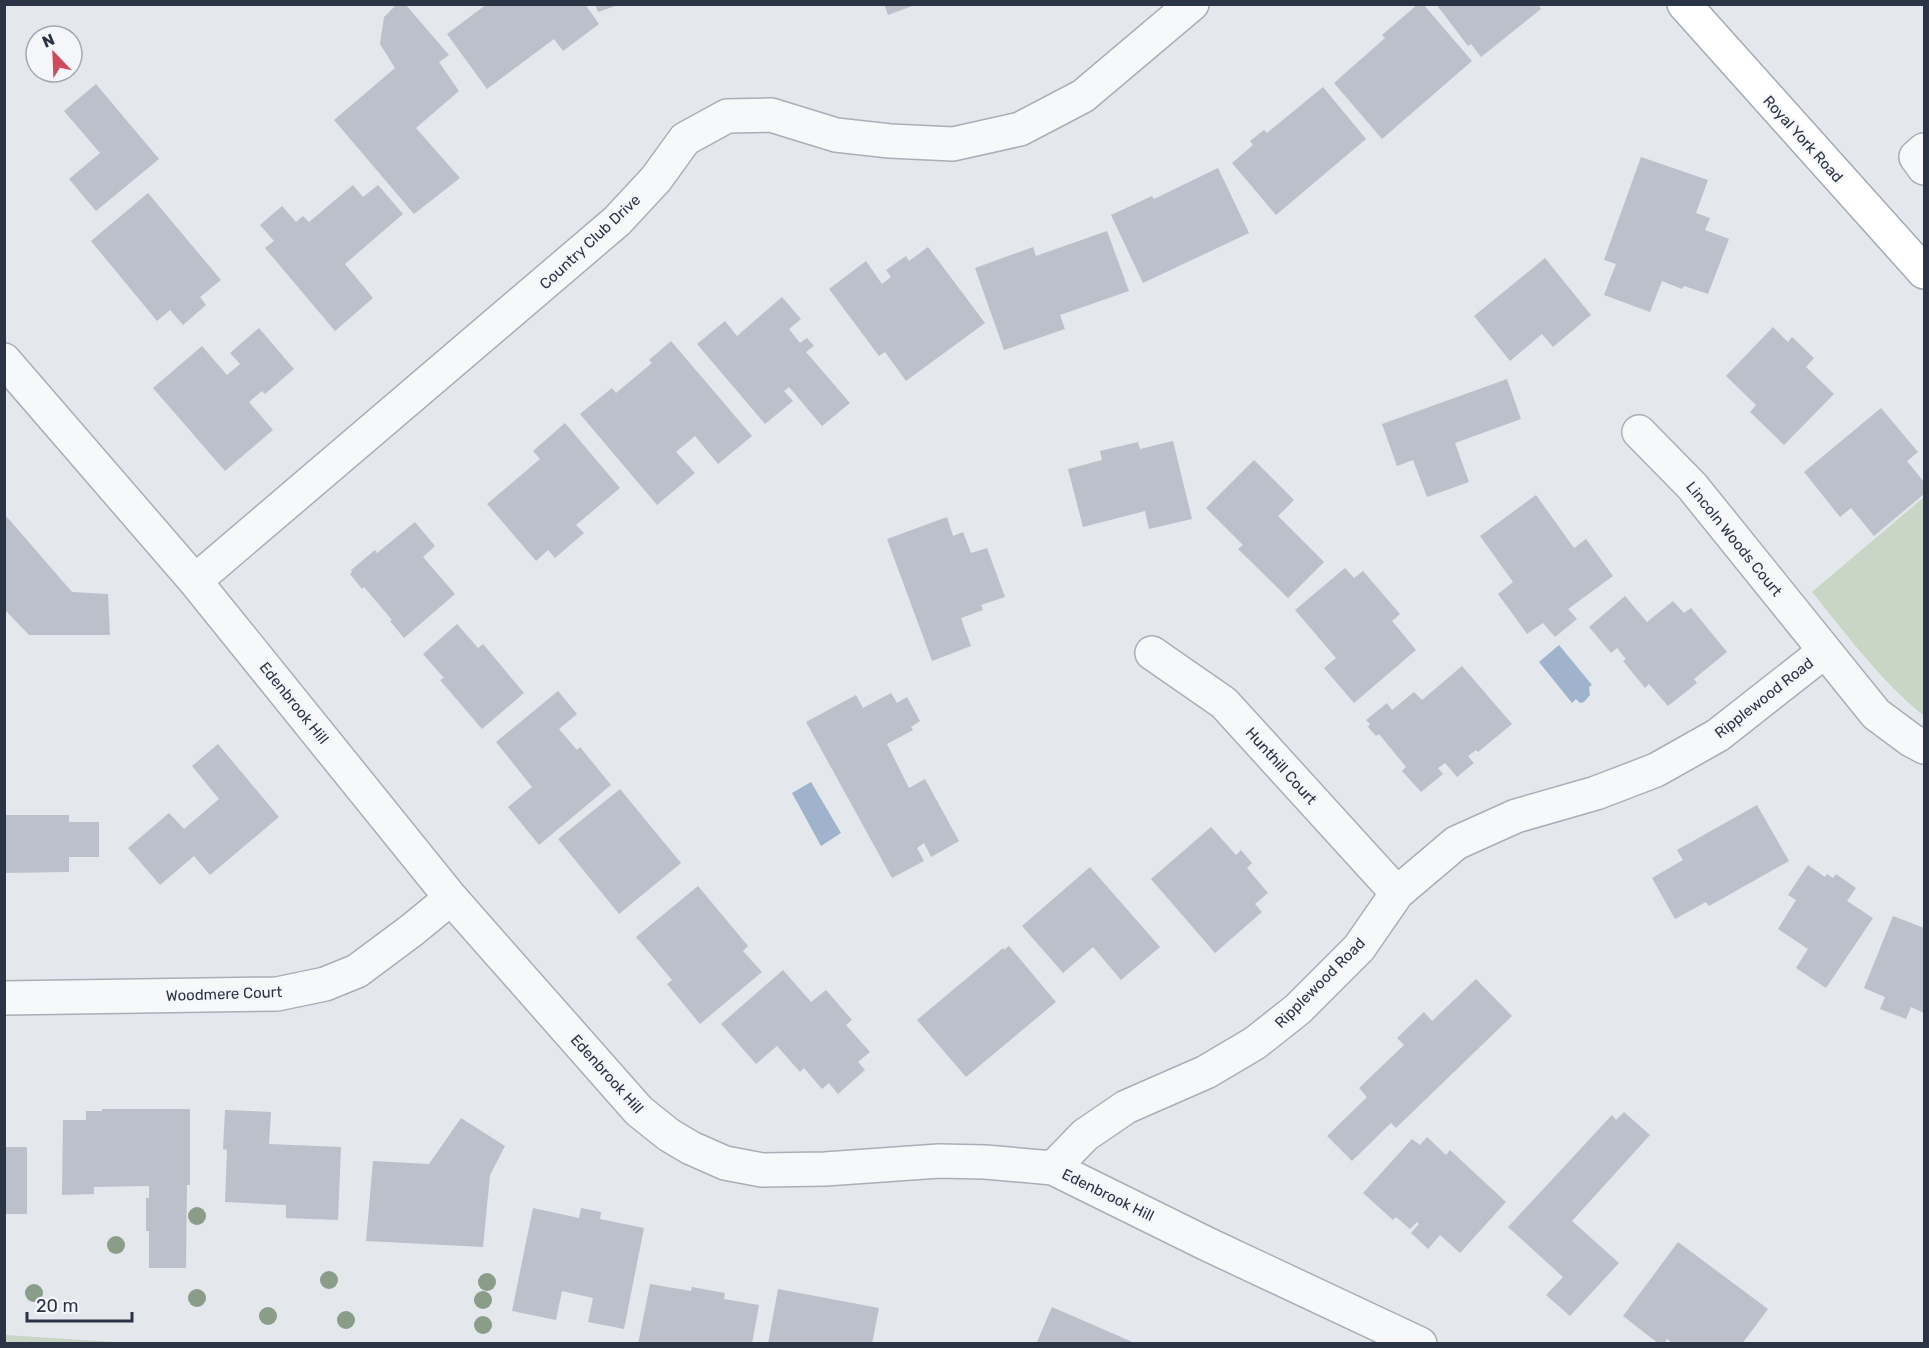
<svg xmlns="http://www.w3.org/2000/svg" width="1929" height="1348" font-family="Rubik,sans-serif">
  <rect width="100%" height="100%" fill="#e4e7ec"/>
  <path fill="#c9d6c5" d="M1924 497V716C1881 681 1847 635 1812 592Z
    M5 1335 131 1343H5Z"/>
  <path fill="#9fb4cc" d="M1559 645 1592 685 1589 687 1590 695 1584 702 1580 703 1576 699 1572 703 1539 662Z
    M811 782 841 833 821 846 792 793Z"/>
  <path fill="#bbc0ca" d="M397 4H405L449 55 439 62 459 91 416 128 460 178 414 214 334 120 395 68 380 44 384 17Z
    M487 4H585L599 24 563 51 554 39 487 89 447 34Z
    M595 4H618V5L598 12Z
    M884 4H915V5L888 15Z
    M1418 4H1423L1472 61 1382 139 1334 83 1385 38 1382 35Z
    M1436 4H1538L1541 9 1481 57 1471 44 1468 46Z
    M96 84 159 159 96 211 69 179 100 153 64 111Z
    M1323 87 1366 139 1276 215 1232 163 1253 145 1250 141 1264 130 1267 133Z
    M1641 157 1708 180 1696 213 1710 218 1705 230 1729 239 1708 294 1684 286 1682 289 1662 281 1650 312 1604 295 1616 264 1604 260Z
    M1218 168 1249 233 1143 283 1111 215 1152 196 1154 199Z
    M353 185 363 197 378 185 403 214 345 264 373 298 335 331 265 248 274 241 260 225 282 206 296 222 303 216 309 222Z
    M148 193 221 280 200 297 206 305 183 325 170 310 157 321 91 241Z
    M1107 231 1129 291 1060 315 1065 329 1004 350 975 268 1033 247 1036 256Z
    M928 247 985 323 906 381 885 352 879 356 829 289 866 261 882 284 891 277 886 270 906 256 909 261Z
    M1545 258 1591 315 1553 347 1542 334 1510 361 1474 316Z
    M782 297 801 319 789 329 800 343 807 338 814 346 806 352 850 403 822 426 789 387 784 391 793 401 765 424 697 344 725 321 737 336Z
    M1773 327 1788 342 1792 337 1814 358 1806 367 1834 394 1784 445 1750 412 1756 405 1726 376Z
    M259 328 294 369 265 394 262 391 249 402 273 430 225 471 153 388 202 346 227 375 240 364 230 353Z
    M671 341 752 436 718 464 695 436 676 452 695 473 657 505 580 414 612 388 616 393 652 363 649 360Z
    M1507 379 1521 419 1455 443 1469 482 1427 497 1413 460 1397 466 1382 424Z
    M1881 408 1918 452 1907 461 1924 482V494L1874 536 1851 508 1840 517 1804 472Z
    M565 423 620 488 576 525 584 533 555 558 548 550 536 561 487 504 540 459 533 451Z
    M1173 441 1192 519 1149 529 1145 511 1083 527 1068 469 1102 460 1100 451 1138 442 1140 449Z
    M1254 460 1294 500 1278 516 1324 562 1288 598 1238 549 1243 545 1206 508Z
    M1536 495 1574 548 1586 539 1613 576 1568 609 1577 619 1555 637 1543 623 1527 634 1498 594 1513 582 1480 536Z
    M7 517 72 592 108 594 110 635H29L4 609V519Z
    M947 517 953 536 963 532 971 553 987 548 1005 597 981 605 983 610 961 618 971 646 932 661 887 539Z
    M415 522 435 546 423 557 455 594 404 638 390 621 392 620 364 587 362 589 350 574 352 572 351 570 375 550 377 553Z
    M1345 568 1354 578 1363 571 1400 614 1392 621 1416 650 1354 703 1324 668 1336 658 1295 610Z
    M1625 596 1647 622 1673 601 1684 613 1691 608 1727 652 1694 679 1697 683 1668 706 1649 684 1645 688 1623 661 1626 659 1617 648 1611 653 1589 627Z
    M457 624 478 648 483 644 524 693 482 729 440 680 444 678 423 654Z
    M1462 666 1512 724 1478 752 1476 750 1468 756 1474 763 1457 777 1445 763 1438 768 1443 774 1421 792 1402 771 1406 767 1379 734 1376 736 1368 727 1370 724 1366 720 1387 703 1392 710 1414 692 1422 700Z
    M558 691 577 714 559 729 577 750 580 747 611 785 539 845 508 807 532 787 496 742Z
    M891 693 897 703 907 697 920 721 911 727 913 730 887 744 909 788 925 779 959 841 931 857 924 843 917 848 924 861 892 878 806 722 856 695 863 708Z
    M218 744 279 817 210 875 194 856 160 885 128 848 169 813 184 829 219 799 192 766Z
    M620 789 681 863 619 914 558 839Z
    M1757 805 1789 861 1709 906 1706 902 1675 919 1652 878 1683 860 1677 850Z
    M4 815H69V822H99V857H69V872L4 873Z
    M1211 827 1236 855 1241 850 1252 863 1247 868 1268 893 1255 904 1262 912 1215 953 1151 879Z
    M1808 865 1825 877 1827 874 1833 878 1836 874 1856 888 1847 901 1873 918 1826 988 1796 968 1808 949 1778 929 1796 900 1788 895Z
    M1090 867 1160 947 1121 980 1093 947 1063 973 1022 926Z
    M698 886 748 946 743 951 762 972 700 1024 667 984 672 980 636 937Z
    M1893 916 1924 928V1013L1911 1007 1906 1019 1880 1009 1885 997 1864 988Z
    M1009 946 1056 1002 966 1077 917 1020 1003 948 1004 950Z
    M783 970 811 1002 826 990 852 1020 846 1025 870 1052 858 1062 865 1070 838 1094 829 1083 822 1089 804 1068 800 1072 777 1046 756 1064 721 1024Z
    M1476 979 1512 1016 1396 1128 1391 1123 1352 1161 1327 1136 1367 1097 1359 1088 1404 1045 1397 1038 1424 1012 1432 1021Z
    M102 1109H190V1185H187L186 1268H149V1231H146V1198H149V1186L94 1187V1194L62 1195 63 1120H86V1111H102Z
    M225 1110 271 1112 269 1144 341 1147 338 1220 286 1218V1205L225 1202 227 1150 223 1149Z
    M1624 1112 1650 1135 1572 1221 1619 1263 1570 1316 1546 1295 1563 1277 1508 1227 1612 1115 1616 1120Z
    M461 1118 505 1146 490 1175 483 1247 366 1241 373 1161 429 1164Z
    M1427 1137 1446 1155 1450 1150 1506 1202 1460 1253 1440 1235 1428 1249 1411 1233 1419 1224 1417 1222 1410 1229 1396 1217 1393 1220 1363 1193 1412 1139 1420 1145Z
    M4 1147H27V1214H4Z
    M533 1208 579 1218 581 1208 601 1212 600 1219 644 1228 624 1329 588 1322 593 1298 562 1291 556 1320 512 1311Z
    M1678 1242 1768 1309 1742 1344H1673L1667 1339 1664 1344H1659L1623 1316Z
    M650 1284 691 1291 692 1287 725 1293 724 1299 759 1305 752 1344H638Z
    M778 1289 879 1308 872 1344H768Z
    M1052 1307 1137 1344H1036Z"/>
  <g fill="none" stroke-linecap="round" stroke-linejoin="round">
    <defs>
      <path id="minor" d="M1924 150 1916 157 1924 168
        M4 360 195 581 451 898 639 1111 669 1135 691 1148 725 1163 762 1170 825 1169 939 1161 985 1162 1053 1168 1207 1244 1420 1344
        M1639 432 1692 486 1876 714 1911 740 1924 747
        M195 581 617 221 656 179 685 139 727 116 771 115 836 135 890 141 953 144 1020 129 1083 96 1192 4
        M1152 653 1224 703 1397 893
        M4 998 277 994 325 984 357 971 412 930 451 898
        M1053 1168 1085 1135 1126 1107 1206 1072 1255 1043 1298 1009 1359 948 1397 893 1456 843 1516 816 1596 793 1656 770 1718 735 1825 651"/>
      <path id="major" d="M1684 4 1924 272"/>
    </defs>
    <use href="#minor" stroke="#a9aeb7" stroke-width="36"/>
    <use href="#major" stroke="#a3abb8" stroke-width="36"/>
    <use href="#minor" stroke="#f7f8fa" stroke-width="33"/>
    <use href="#major" stroke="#fff" stroke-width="33"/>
  </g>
  <g fill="#899d89">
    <circle cx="197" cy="1216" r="9"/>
    <circle cx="116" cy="1245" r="9"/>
    <circle cx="329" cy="1280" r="9"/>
    <circle cx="487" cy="1282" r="9"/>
    <circle cx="34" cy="1293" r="9"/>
    <circle cx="197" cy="1298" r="9"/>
    <circle cx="483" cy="1300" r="9"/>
    <circle cx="268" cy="1316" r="9"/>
    <circle cx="346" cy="1320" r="9"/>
    <circle cx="483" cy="1325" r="9"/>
  </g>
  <g text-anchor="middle" stroke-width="4.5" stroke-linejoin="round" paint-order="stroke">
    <g font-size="15" fill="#2b3445" stroke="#f4f6f9">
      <text transform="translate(1803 139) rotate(48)" y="5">Royal York Road</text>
      <text transform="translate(590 242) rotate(-43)" y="5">Country Club Drive</text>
      <text transform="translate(1734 539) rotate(51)" y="5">Lincoln Woods Court</text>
      <text transform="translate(1764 698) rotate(-38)" y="5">Ripplewood Road</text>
      <text transform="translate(294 703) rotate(51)" y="5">Edenbrook Hill</text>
      <text transform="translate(1281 766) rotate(48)" y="5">Hunthill Court</text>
      <text transform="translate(1320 983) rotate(-45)" y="5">Ripplewood Road</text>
      <text transform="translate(224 994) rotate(-2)" y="5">Woodmere Court</text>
      <text transform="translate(607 1074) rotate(48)" y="5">Edenbrook Hill</text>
      <text transform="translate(1108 1195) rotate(26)" y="5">Edenbrook Hill</text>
    </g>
  </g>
  <rect width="1929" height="1348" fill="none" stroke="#2b3445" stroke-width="12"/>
  <g transform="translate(54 54) rotate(337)"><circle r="28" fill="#f4f6f9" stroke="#a4a8b1" stroke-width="1.5"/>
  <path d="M0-4.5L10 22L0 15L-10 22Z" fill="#d1495b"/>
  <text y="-9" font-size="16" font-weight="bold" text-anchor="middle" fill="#2b3445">N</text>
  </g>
  <path d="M27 1312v9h105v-9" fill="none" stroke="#2b3445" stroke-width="3"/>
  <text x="36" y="1312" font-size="18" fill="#2b3445" stroke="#f4f6f9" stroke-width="4.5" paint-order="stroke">20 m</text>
</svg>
